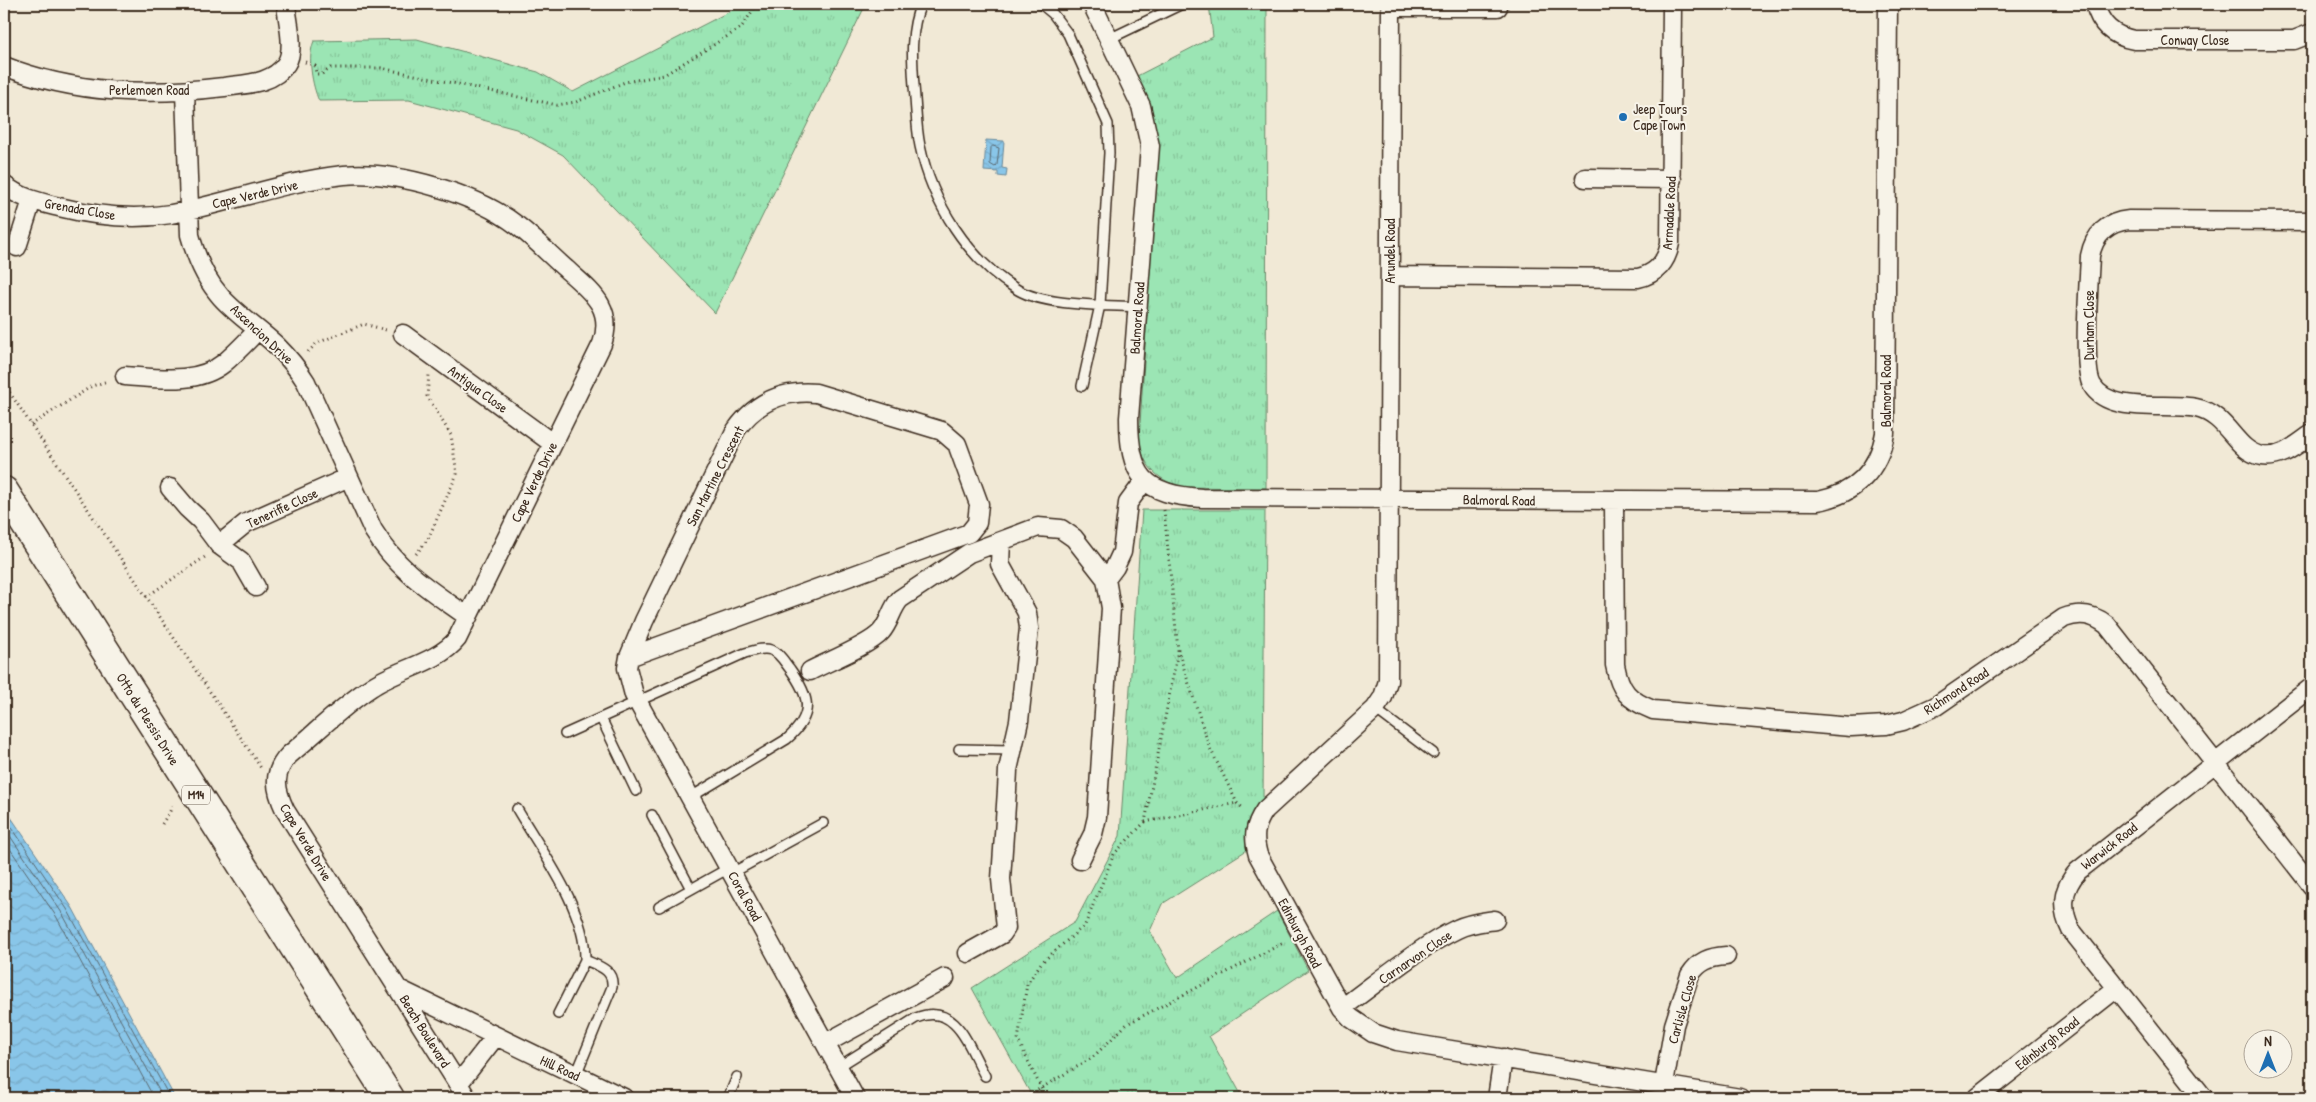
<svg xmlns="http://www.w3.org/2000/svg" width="2316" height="1102" font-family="'Patrick Hand',sans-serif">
  <defs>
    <pattern id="grass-tufts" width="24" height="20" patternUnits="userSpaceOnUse" patternTransform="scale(1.25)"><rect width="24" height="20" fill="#9be5b4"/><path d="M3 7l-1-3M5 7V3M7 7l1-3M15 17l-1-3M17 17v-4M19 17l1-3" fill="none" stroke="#86c59a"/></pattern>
    <pattern id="water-waves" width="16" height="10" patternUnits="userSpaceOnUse" patternTransform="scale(1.25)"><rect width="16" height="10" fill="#89c6e9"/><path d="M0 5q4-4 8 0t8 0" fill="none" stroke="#77aac7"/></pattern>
  </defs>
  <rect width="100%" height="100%" fill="#f1e9d6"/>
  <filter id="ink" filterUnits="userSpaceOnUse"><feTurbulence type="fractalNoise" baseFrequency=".02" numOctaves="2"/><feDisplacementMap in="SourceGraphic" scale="10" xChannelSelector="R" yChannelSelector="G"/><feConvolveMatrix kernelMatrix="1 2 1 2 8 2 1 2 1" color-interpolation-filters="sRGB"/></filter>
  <g filter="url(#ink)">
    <path fill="url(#grass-tufts)" stroke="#6b8869" d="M744 4H866L715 313 563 155 516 129 409 100 319 101C312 85 307 57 314 41L417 39 538 72 573 92Z
      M1209 4H1267L1266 488 1180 487C1156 479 1143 465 1139 440L1158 143 1151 107 1137 76 1213 37Z
      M1142 510H1265L1263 802C1248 815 1242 830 1247 850L1162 904 1150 931 1177 978 1277 911 1308 970 1209 1036 1243 1098H1033L972 988 1075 922 1120 836Z"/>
    <path fill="url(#water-waves)" stroke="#6a8898" d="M986 140 1004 141 1002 168 1007 169 1006 177 998 176V172L984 171Z
      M4 807 72 907 175 1098H4Z"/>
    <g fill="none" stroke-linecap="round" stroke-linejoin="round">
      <path stroke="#5a686f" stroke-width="1" d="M993 146 999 148 997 165 995 167 990 164 991 148Z
        M4 816 67 909 170 1098
        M4 827 62 913 163 1098
        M4 840 56 916 154 1098"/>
      <defs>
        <path id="service" d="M921 4C910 29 912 59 914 86 916 106 916 127 920 146 932 203 968 260 1018 290 1045 306 1106 305 1138 307
          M1041 4 1053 14 1068 34 1108 124 1109 153 1100 305 1082 386
          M1109 39 1182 4
          M1375 709 1433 753
          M601 718 636 791
          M565 734 745 653C753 651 763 647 771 650 779 652 785 663 790 669 810 697 815 714 787 739L691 797
          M959 749 1013 750
          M517 809C542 852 586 909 585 960
          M652 815 691 889
          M732 873 823 823
          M659 907 729 868
          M558 1014 585 960C598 966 614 969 612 987L576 1075
          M838 1067 916 1018C957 1001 969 1048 985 1076
          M728 1098 737 1077"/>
        <path id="minor" d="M1092 4 1141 106 1150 146 1129 418C1129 475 1143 495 1202 498L1818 501C1855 494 1879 470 1885 433L1888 4
          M1391 4 1388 681 1383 697 1375 709 1265 810C1254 826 1253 837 1258 855L1342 1008 1351 1018 1373 1033 1397 1041 1740 1098
          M2095 4C2100 25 2113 36 2134 40H2294L2312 33
          M1391 7H1498
          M4 66C75 94 149 96 224 87 245 84 273 84 286 64 296 49 287 20 286 4
          M185 92 190 235C196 257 206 280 221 297 237 315 259 329 277 346 288 357 298 369 306 382L373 530C399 572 429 589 468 617
          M1585 178 1672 179
          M4 185C20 198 39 202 59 207 95 216 134 220 171 214 229 203 285 181 344 175 396 170 477 194 518 226 535 239 550 255 566 269 590 291 615 307 602 344L457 639C438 663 395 670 370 688 341 707 316 733 289 755 272 773 275 789 285 810L467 1098
          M2312 221 2129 220C2107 222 2094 235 2090 256 2089 281 2082 368 2092 385 2109 415 2168 402 2196 408 2229 415 2234 451 2262 456 2282 459 2297 444 2312 434
          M17 247 32 200
          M1390 276 1638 278C1656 274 1667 262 1670 243L1672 4
          M403 334 552 443
          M125 376C157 378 197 385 224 363 236 353 247 341 258 330
          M170 488 187 508 201 521 219 545 241 561 256 587
          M1614 501 1615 665C1620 691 1628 700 1653 710L1851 727 1886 725 1903 721 1936 706 2064 618C2080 612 2093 614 2107 625L2312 886
          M219 545 246 523 349 477
          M1106 579 1115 567 1122 552 1128 503 1145 480
          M629 657 969 533 977 523 979 504 957 444 942 431 816 393C782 390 756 402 736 430L644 621 629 657 627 668 634 695 855 1098
          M810 671C827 662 870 645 881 632 890 622 891 609 900 599L969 553 1038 527 1061 529 1074 538 1106 579 1111 608 1097 817 1093 834 1080 860
          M968 953 1002 934 1006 928 1001 879 1007 790 1008 770 1019 721 1029 628 1027 613 1000 564 1001 541
          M399 989 624 1098
          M1342 1008C1377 983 1419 947 1457 929 1469 923 1482 922 1495 920
          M826 1043 945 978
          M459 1083 495 1037
          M1664 1084 1674 1025 1690 975C1699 961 1710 957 1726 956
          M1497 1098 1503 1058
          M1977 1098 2117 988
          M2204 1098 2071 930C2060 908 2062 889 2078 871L2312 687"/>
        <path id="primary" d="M4 491 390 1098"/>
      </defs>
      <use href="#service" stroke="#3b2a1e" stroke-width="12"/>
      <use href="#minor" stroke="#3b2a1e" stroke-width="21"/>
      <use href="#primary" stroke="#3b2a1e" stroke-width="31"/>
      <path stroke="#3b2a1e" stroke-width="3" stroke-dasharray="1 4" stroke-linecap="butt" d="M305 62 315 66 316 74H322L331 68H381L557 105 576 102 625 82 664 75 741 28 757 4
        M308 352 317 343 364 324 386 330
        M4 384 261 768
        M31 425 92 386 108 381
        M1164 510 1178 650 1209 746 1237 803 1244 809
        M416 554 428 539 457 474 451 435 427 396 429 375
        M146 597 205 557
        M1145 822 1237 803
        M162 824 170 811 173 802
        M984 1098 1031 1094 1092 1058 1127 1024 1285 942
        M1046 1098 1018 1040 1027 984 1041 963 1085 925 1114 854 1145 822 1178 650"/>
      <use href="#service" stroke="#f7f3e8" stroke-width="9"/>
      <use href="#minor" stroke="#f7f3e8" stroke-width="18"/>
      <use href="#primary" stroke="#f7f3e8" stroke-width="28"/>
    </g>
  </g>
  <circle fill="#1f6fb2" stroke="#f7f3e8" stroke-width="2" cx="1623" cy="117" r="5"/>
  <g text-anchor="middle" stroke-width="4" stroke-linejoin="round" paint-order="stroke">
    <rect fill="#f7f3e8" stroke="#73665b" stroke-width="1" x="182" y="785.5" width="28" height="19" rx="4"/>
    <g font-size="12" font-weight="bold" fill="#3b2a1e">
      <text x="196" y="799">M14</text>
    </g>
    <g font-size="14" fill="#3b2a1e" stroke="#f7f3e8">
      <text x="2195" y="45">Conway Close</text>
      <text x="149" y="95">Perlemoen Road</text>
      <text transform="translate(255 194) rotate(-13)" y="5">Cape Verde Drive</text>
      <text transform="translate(80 209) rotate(10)" y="5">Grenada Close</text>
      <text transform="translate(1669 213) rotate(-87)" y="5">Armadale Road</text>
      <text transform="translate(1390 251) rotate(-90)" y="5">Arundel Road</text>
      <text transform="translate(1137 318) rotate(-86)" y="5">Balmoral Road</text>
      <text transform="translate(2089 325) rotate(-90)" y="5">Durham Close</text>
      <text transform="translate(262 334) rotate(43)" y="5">Ascencion Drive</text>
      <text transform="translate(478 389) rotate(36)" y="5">Antigua Close</text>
      <text transform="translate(1886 391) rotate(-90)" y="5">Balmoral Road</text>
      <text transform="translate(715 476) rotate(-63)" y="5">San Martine Crescent</text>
      <text transform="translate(534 482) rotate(-64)" y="5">Cape Verde Drive</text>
      <text transform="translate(1499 500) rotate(1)" y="5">Balmoral Road</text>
      <text transform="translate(282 508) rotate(-25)" y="5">Teneriffe Close</text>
      <text transform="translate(1956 691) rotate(-33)" y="5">Richmond Road</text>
      <text transform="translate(148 719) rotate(58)" y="5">Otto du Plessis Drive</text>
      <text transform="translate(306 842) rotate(59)" y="5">Cape Verde Drive</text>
      <text transform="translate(2109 846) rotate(-38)" y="5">Warwick Road</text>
      <text transform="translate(745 896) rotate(61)" y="5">Coral Road</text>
      <text transform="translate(1300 933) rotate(62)" y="5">Edinburgh Road</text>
      <text transform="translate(1415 957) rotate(-34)" y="5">Carnarvon Close</text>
      <text transform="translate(1682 1009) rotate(-74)" y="5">Carlisle Close</text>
      <text transform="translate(425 1031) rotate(58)" y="5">Beach Boulevard</text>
      <text transform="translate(2047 1043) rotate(-38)" y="5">Edinburgh Road</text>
      <text transform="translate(560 1068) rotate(25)" y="5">Hill Road</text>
    </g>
    <g font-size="14" fill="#3b2a1e" stroke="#f7f3e8" text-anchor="start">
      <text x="1633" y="114">Jeep Tours<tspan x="1633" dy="16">Cape Town</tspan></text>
    </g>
  </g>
  <rect width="2316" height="1102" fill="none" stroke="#f7f3e8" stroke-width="20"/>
  <rect x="10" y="10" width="2296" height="1082" fill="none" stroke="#3b2a1e" stroke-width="2" filter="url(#ink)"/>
  <g transform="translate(2268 1054)"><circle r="24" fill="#f7f3e8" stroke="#aca397"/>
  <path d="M0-4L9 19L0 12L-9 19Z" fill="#1f6fb2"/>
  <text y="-8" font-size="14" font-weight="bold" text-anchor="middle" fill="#3b2a1e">N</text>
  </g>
</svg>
